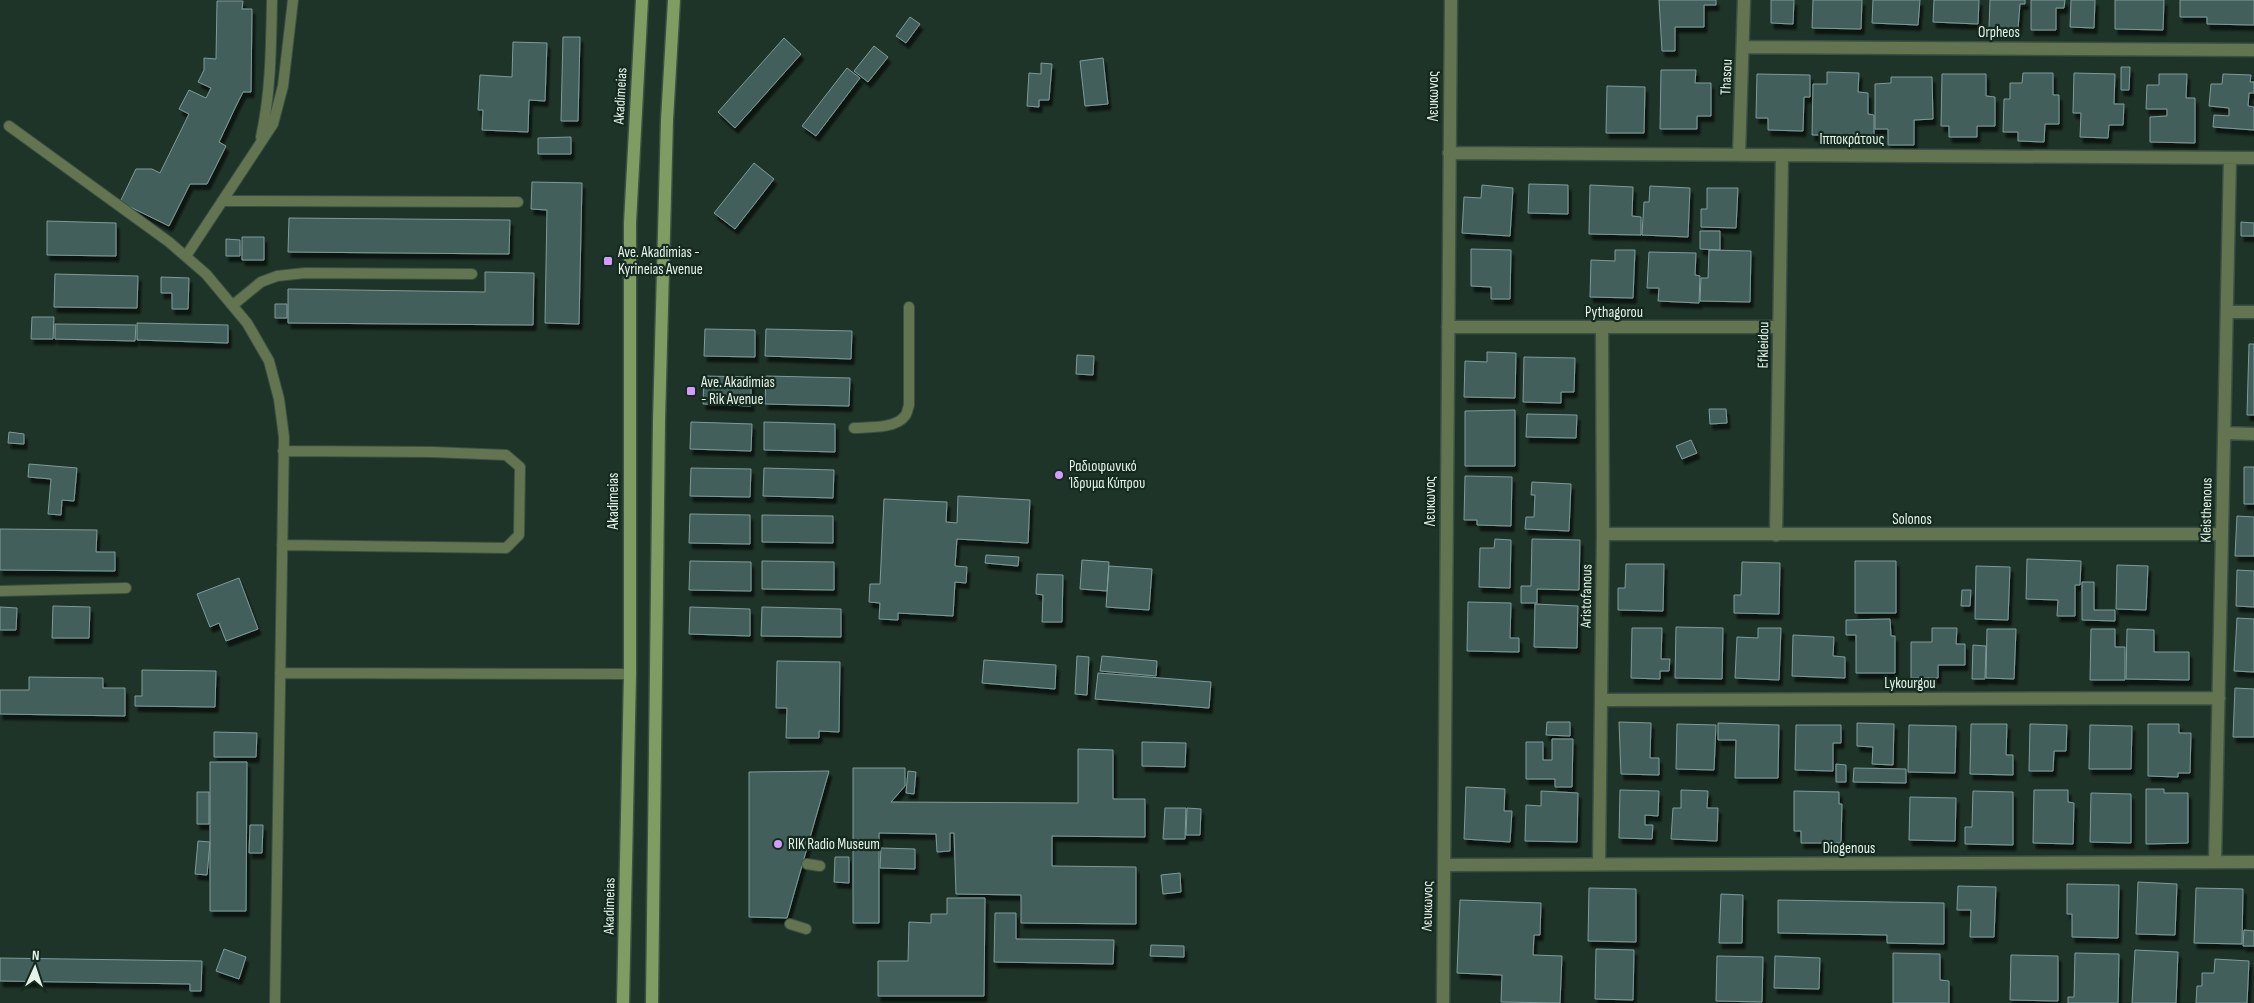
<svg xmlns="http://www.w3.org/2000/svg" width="2254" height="1003" font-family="'Sofia Sans Condensed',sans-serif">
  <defs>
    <filter id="shadow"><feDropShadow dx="3" dy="5.5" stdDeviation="1" flood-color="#0009"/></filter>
  </defs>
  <rect width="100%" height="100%" fill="#1f3429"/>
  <path fill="#425e5c" stroke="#7e9b99" filter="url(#shadow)" d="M1659 0H1716V5H1704V27H1675V51H1662Z
    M1771 0H1794L1793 24 1771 23Z
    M1813 0H1862L1861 29 1812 28Z
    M1873 0H1920L1918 25 1872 23Z
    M1934 0H1979L1978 24 1933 22Z
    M1990 0H2025V4H2020L2018 29 1989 28Z
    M2031 0H2065L2064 8H2056V30H2031Z
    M2071 0H2095L2094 28 2070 27Z
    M2115 0H2164L2163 30 2115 29Z
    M2180 0H2254V25L2207 24V17H2180Z
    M217 1H243L242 9H252L251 92H243L236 106 219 142 226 146 207 184H190L169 226 120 202 136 169H152L160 173 189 114 179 109 189 90 206 98 211 88 198 82 204 70V58L216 59Z
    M910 17 920 24 906 43 896 36Z
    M563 37H580L578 121H561Z
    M784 38 801 54 735 128 718 112Z
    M513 42 547 43 545 101 529 100 528 132 482 130 483 110H478L480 75 512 77Z
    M874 46 888 57 868 82 854 71Z
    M1103 58 1108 104 1085 106 1080 61Z
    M1041 63 1052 64 1049 100H1039V107L1027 106 1029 73 1041 74Z
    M2121 67H2130L2129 90H2121Z
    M847 68 860 78 816 136 802 126Z
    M1661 70H1696L1695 83H1711V116H1697V129H1660Z
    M1827 72 1859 73 1858 92 1868 93V114L1874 115V136L1812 135 1813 84H1827Z
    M2023 73H2053V95H2059V124H2045L2044 142 2018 141V132H2003L2004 99H2010V83H2022Z
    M2074 73 2115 74 2114 104H2124L2123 125H2109L2108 138 2080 137 2081 113H2073Z
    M1757 74 1810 75V97H1804L1803 131 1768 130V118H1756Z
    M1942 74H1986V96L1995 97V126H1977V137H1949V126H1941Z
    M2159 74H2187L2186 98H2195V143L2150 142V117L2167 116V109H2146L2147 85H2159Z
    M2223 74 2251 75 2250 82H2254V93H2249L2248 106 2254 107V130L2213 127 2214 115 2229 116V108L2209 106 2211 84H2222Z
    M1891 77H1932L1933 119 1914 120V145H1888V129H1875V84L1891 83Z
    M1607 86 1645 87 1644 133H1606Z
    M571 137V154H538V138Z
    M754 163 774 179 735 229 714 213Z
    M532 182 582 183 579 324 545 323 547 210 531 209Z
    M1529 184 1568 185V214L1528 213Z
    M1482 185 1513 188 1510 236 1462 233 1464 197 1481 198Z
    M1590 185 1633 187 1632 216 1641 217V235L1589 234Z
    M1650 186 1690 188 1688 237 1642 235 1644 202H1649Z
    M1707 188H1738L1736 228 1701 227V209H1707Z
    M289 218 510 220 509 254 288 252Z
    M47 221 116 223V256L47 255Z
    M2241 222 2254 223V236H2241Z
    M1700 231H1720V250L1700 249Z
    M242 237H264V260H242Z
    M226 239 240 240V256H226Z
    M1471 249 1511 250 1510 299H1491V287L1471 286Z
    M1615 250H1635L1633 298 1590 297 1591 260 1615 261Z
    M1709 250 1751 251 1750 302 1700 301 1701 278H1708Z
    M1649 252 1696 253 1695 275 1700 276 1699 303 1658 301 1659 288H1647Z
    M485 272 534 273 533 325 288 323V289L485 292Z
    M55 274 138 276 137 308 54 307Z
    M161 277 189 278 188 309H172V293H161Z
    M275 304H287V318H275Z
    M32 317H54L53 339H31Z
    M137 323 228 325V343L137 340Z
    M55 324 136 325 135 341 55 339Z
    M705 329 755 330V357L704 356Z
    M766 329 852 331 851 359 765 356Z
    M2249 344H2254V415H2247Z
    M1487 352 1516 353 1515 398 1464 397 1465 361 1487 362Z
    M1077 355 1094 356 1093 375 1076 374Z
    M1524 357 1575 358 1574 392H1561V403L1523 402Z
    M704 376 751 377V406L703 404Z
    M766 376 850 378 849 406 765 404Z
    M1709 409H1726L1727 423 1710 424Z
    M1515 410V466H1465V411Z
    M1527 414 1577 415 1576 438 1526 437Z
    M691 422 752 424 751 451 690 449Z
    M764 422 835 424V452L764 450Z
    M9 432 24 434V444L8 443Z
    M1691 440 1697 453 1682 459 1676 446Z
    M29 464 77 468 74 501 62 500 61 515 48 514 51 479 28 477Z
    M2244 467H2254V504H2244Z
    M691 468 751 469 750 497 690 496Z
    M764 468 834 470 833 498 763 496Z
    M1465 476 1512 477 1511 526 1477 525V520H1464Z
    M1532 482 1571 484 1569 531 1525 529 1526 517H1534L1535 495H1531Z
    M958 496 1030 500 1028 543 957 539 955 566 967 567 966 583 955 582 953 616 898 613V620L879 619 880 603 869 602 870 584H880L884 499 947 502 946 522 957 523Z
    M690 514 750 515V544L689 543Z
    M762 515 833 516V543L762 542Z
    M2237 516 2254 517V556H2235Z
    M0 529 97 530 96 552H115V571L0 570Z
    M1495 539 1511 540 1510 588 1479 587 1480 548H1494Z
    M1532 539 1580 540 1579 590 1537 589V603H1521V586H1531Z
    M986 555 1019 557 1018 566 985 563Z
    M2027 559 2081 561 2080 585H2075V616H2057L2058 600 2026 599Z
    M1082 560 1109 562 1107 591 1080 589Z
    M690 561 751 562V591L689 590Z
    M762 561 834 562V590L762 589Z
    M1855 561H1896V613H1855Z
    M1742 562 1780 563 1779 614 1734 613V595H1741Z
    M1626 564H1664L1663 611 1618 610V588H1625Z
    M2117 565 2148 566 2146 610 2116 609Z
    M1109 566 1152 569 1149 610 1106 607Z
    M1976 566 2010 567 2008 620 1975 619Z
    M2237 570 2254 571V607L2236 606Z
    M1037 574 1063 575 1062 622H1042L1043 595 1036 594Z
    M239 578 258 629 226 641 219 623 210 627 197 594Z
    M2082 582H2094V610H2115V621L2082 620Z
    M1962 590H1971L1970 606H1961Z
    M1468 602 1511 603 1510 638H1519V652L1467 651Z
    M1535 604 1578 606 1577 648 1534 647Z
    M53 606 90 607 89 638H52Z
    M0 607 17 608 16 630H0Z
    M690 607 750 609V636L689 634Z
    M762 607 841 609V637L761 636Z
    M2237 618 2254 619V672L2234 671Z
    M1890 619 1891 636H1895V673H1856V635H1846V620Z
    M1676 627 1723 628 1722 679 1675 678Z
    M1632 628H1662L1661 659H1670L1669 671H1660V679L1631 678Z
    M1758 628H1781L1779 680 1735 678 1737 637 1758 638Z
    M1932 628H1957L1956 644H1965V665H1938V678H1911V642H1932Z
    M1987 629H2016L2014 679 1986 678Z
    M2091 629H2115V647H2125V680H2090Z
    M2127 629 2154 630V652H2189V680L2126 679Z
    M1793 635 1834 637 1833 656 1845 657V678L1792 676Z
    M1973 645 1986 646 1985 679H1972Z
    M1077 656 1089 657 1087 695 1075 694Z
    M1102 656 1157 661 1156 676 1100 671Z
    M984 660 1056 665 1055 689 982 683Z
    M777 661 840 662 839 732 819 731V738H786L787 708H776Z
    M142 670 216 671 215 707 135 706V696H142Z
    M1098 673 1211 682 1209 708 1095 699Z
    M29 677 103 678V688H125V716L0 714V690H29Z
    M2235 688 2254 689V737H2233Z
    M1547 722H1570V736L1546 735Z
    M1619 722 1651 723 1650 758H1659V775L1621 774Z
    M1718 723 1779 725 1778 778H1735L1736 740H1718Z
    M1857 723 1894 724 1893 765 1872 764 1873 747 1857 746Z
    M1677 724 1716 725 1714 770 1676 769Z
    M1971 724H2007L2006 755H2013V775L1970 774Z
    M2030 724 2067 725 2066 751H2054L2053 771H2029Z
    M2148 724H2179V733H2191L2190 773H2178V777L2148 776Z
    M1796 725H1841V743H1833V771L1795 770Z
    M1909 725 1956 726 1955 773 1908 772Z
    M2090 725 2132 726 2131 769H2089Z
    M214 732 257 733 256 757H214Z
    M1552 739H1573L1572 787H1555V779H1526V742H1543V760H1552Z
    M1142 742 1186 743 1185 767 1142 766Z
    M1078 749 1113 750V799H1145V837L1052 836V866L1136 867V924L1021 923V895L956 894 954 833H950V851L937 852 936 834 879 833V923H853V768H905V786L891 802 1078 803Z
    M210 762H247L246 911H210Z
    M1836 764 1846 765V782H1836Z
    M1854 768 1906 769V783L1853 782Z
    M829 771 787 918 749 917V772Z
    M908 771 916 772 914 794 906 793Z
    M1466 787 1505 789 1504 811H1512L1510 842 1464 839Z
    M2146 789H2164V793H2188V843L2146 844Z
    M1620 790 1659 791 1658 816 1645 815V825H1653L1652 839 1619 838Z
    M1681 790 1708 791 1707 808H1718L1717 841 1671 839 1673 808H1681Z
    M2034 790H2068V802L2074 803 2073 844 2033 843Z
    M1541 791 1578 793 1577 842 1525 841 1526 805 1541 806Z
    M1794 791 1839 792V804H1842L1841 843H1801V831H1794Z
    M1973 791 2013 792V845L1965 844V827H1972Z
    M197 792H209V824H197Z
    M2091 793 2131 794V843L2090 842Z
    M1910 797 1956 798 1955 841 1909 840Z
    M1165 808H1186L1185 839H1163Z
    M1187 808 1201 809 1200 835H1186Z
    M250 825H263L262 853H249Z
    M198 841 210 842 207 875 195 874Z
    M881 848 915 849V869L880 868Z
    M835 857H849V883L834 882Z
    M1180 873 1181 892 1163 894 1161 875Z
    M2138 882 2177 884 2175 935 2136 934Z
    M2067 884 2119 885 2118 938 2072 937V914H2067Z
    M1958 886 1996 887 1994 937H1970L1971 910H1957Z
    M1589 888 1636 889V942L1588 941Z
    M2196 888 2243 889 2242 944 2194 943Z
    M1721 894 1743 895 1742 943H1719Z
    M947 898H985L984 996H878V961H908L909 922 931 923V914H947Z
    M1460 900 1541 903 1540 935H1534L1533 955 1562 956 1560 1003 1501 1002 1502 975 1457 973Z
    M1778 900 1944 903V944L1887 943V935L1778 933Z
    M995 913H1016V939L1114 940 1113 964 994 962Z
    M2244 930 2254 931V946H2243Z
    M1151 945 1184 946V957L1150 956Z
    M224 949 246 957 239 979 216 971Z
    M1596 949 1634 950 1633 1000 1595 999Z
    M2135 950 2178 952 2176 1003H2132Z
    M1893 953 1940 954V980L1949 981V1003H1893Z
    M2075 953 2119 954 2118 1003H2068V997H2074Z
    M2011 955 2058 956V1001L2010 1000Z
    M1717 956 1763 957 1762 1002 1716 1001Z
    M1775 956 1820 958 1819 989 1774 988Z
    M0 958 202 961 201 991H190V984L0 981Z
    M2215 959 2249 961 2247 1003H2196L2197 986H2202V973H2214Z"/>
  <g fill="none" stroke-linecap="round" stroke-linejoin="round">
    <defs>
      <path id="lane" d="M9 126 169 242 206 274 247 323 269 361 279 399 284 437 275 1003
        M261 137C271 92 271 46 272 0
        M222 201 518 202
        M186 256 273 124 283 86 293 0
        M233 305 261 282 277 276 305 273 472 274
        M854 428C868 427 895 429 905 416 907 414 908 408 909 405V307
        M282 545 506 548 519 535 520 467 506 455 433 452 283 451
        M0 591 126 588
        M280 673 630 674
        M807 864 820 866
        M790 924 806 929"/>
      <path id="street" d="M1743 47 2254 50
        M1449 153 2254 158
        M1739 155 1744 0
        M2227 312H2254
        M1448 327H1779
        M2224 433 2254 434
        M1603 534H2222
        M1776 535 1782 155
        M1601 700 2219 698
        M2215 862 2230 158
        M1599 864 1603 534 1602 328
        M1444 865 2254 862
        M1443 1003 1451 0"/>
      <path id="secondary" d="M623 1003 630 674V223L642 0
        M652 1003 659 421 667 120 674 0"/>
    </defs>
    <use href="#lane" stroke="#3b4f44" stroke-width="12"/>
    <use href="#street" stroke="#3b4f44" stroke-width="15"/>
    <use href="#secondary" stroke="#3b4f44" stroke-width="15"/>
    <use href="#lane" stroke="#637451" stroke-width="10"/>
    <use href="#street" stroke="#637451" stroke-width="12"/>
    <use href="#secondary" stroke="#7f9c63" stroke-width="12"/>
  </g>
  <g fill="#d39cfc" stroke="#152a1f" stroke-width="2">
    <rect x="603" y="256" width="10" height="10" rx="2.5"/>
    <rect x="686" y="386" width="10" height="10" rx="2.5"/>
    <circle cx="1059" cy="475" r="5"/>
    <circle cx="778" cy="844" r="5"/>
  </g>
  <g text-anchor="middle" stroke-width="4.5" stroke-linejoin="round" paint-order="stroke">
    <g font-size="15" fill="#e5f2ea" stroke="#152a1f">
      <text x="1999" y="37">Orpheos</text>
      <text transform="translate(1726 77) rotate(-88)" y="5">Thasou</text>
      <text transform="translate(620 96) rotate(-87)" y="5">Akadimeias</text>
      <text transform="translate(1433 96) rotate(-90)" y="5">Λευκωνος</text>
      <text x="1852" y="144">Ιπποκράτους</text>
      <text x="1614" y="317">Pythagorou</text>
      <text transform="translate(1763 345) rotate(-89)" y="5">Efkleidou</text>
      <text transform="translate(613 501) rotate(-90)" y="5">Akadimeias</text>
      <text transform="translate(1430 501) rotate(-90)" y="5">Λευκωνος</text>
      <text transform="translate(2206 510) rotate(-89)" y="5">Kleisthenous</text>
      <text x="1912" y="524">Solonos</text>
      <text transform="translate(1586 596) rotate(-89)" y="5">Aristofanous</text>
      <text x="1910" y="688">Lykourgou</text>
      <text x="1849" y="853">Diogenous</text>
      <text transform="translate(609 906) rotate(-89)" y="5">Akadimeias</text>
      <text transform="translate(1427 906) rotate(-89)" y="5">Λευκωνος</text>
    </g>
    <g font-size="15" fill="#e5f2ea" stroke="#152a1f" text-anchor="start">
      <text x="618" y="257">Ave. Akadimias -<tspan x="618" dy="17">Kyrineias Avenue</tspan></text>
      <text x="701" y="387">Ave. Akadimias<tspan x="701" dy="17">- Rik Avenue</tspan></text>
      <text x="1069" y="471">Ραδιοφωνικό<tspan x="1069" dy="17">Ίδρυμα Κύπρου</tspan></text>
      <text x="788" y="849">RIK Radio Museum</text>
    </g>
  </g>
  <g transform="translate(35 968) rotate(3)" stroke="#152a1f" stroke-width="4" paint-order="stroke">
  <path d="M0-4L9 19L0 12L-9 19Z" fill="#e5f2ea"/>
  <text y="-8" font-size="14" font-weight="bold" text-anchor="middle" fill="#e5f2ea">N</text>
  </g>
</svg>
